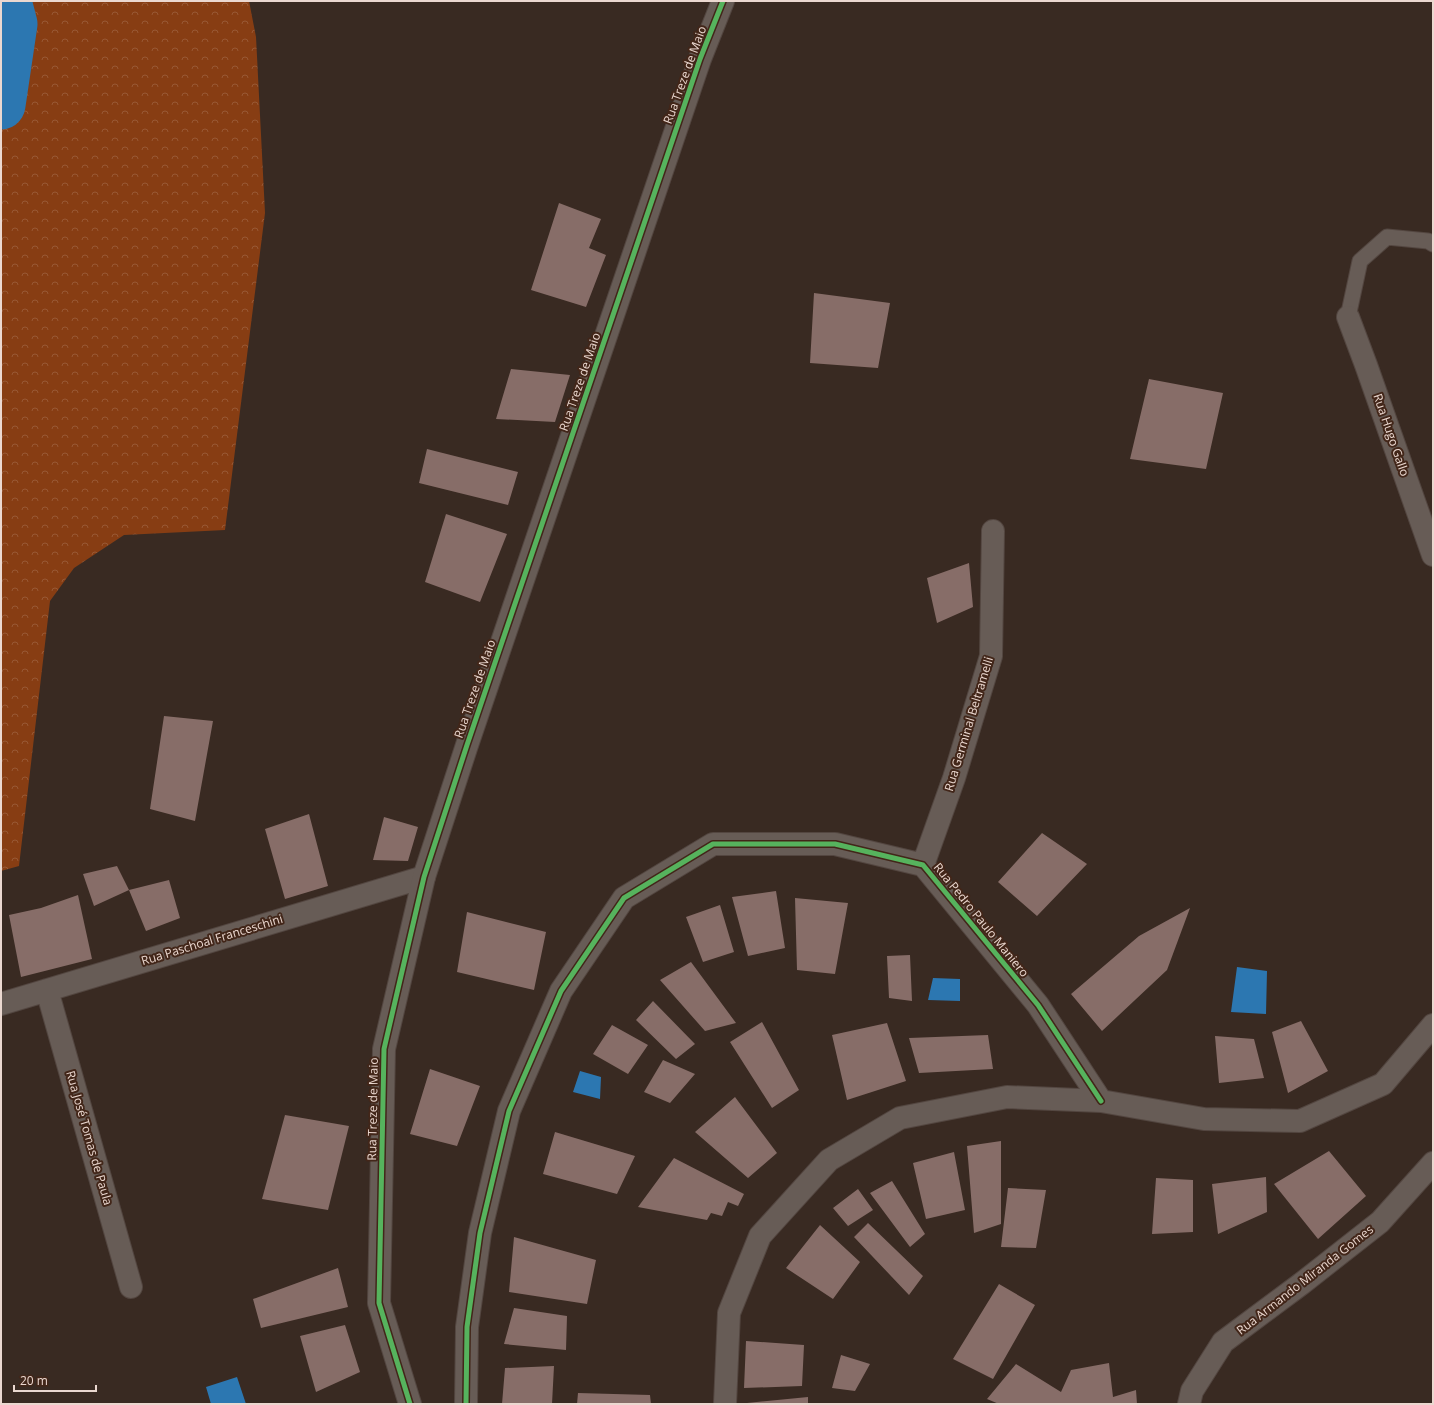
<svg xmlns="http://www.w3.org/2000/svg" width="1434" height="1405" font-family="'Open Sans',sans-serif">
  <defs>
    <pattern id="forest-crowns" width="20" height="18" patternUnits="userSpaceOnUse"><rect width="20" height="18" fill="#873d13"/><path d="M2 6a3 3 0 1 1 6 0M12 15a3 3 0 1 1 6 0" fill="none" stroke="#985834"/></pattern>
  </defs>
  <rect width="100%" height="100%" fill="#392a22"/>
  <path fill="url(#forest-crowns)" d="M1 1H249L256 37 265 213 225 530 124 535 74 568 50 601 19 866 1 871Z"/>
  <path fill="#2c77b1" d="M1237 967 1267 971 1266 1014 1231 1012Z
    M933 978 960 979V1001L928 1000Z
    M580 1071 601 1077 600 1099 573 1092Z
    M237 1377 246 1404H211L206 1387Z"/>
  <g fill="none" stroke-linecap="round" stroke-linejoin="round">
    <path stroke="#2c77b1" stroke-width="49" d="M1 105 13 24 7 1"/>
  </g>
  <path fill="#876d68" d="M559 203 601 219 589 248 606 255 586 307 531 290Z
    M814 293 890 303 878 368 810 363Z
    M511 369 570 375 555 422 496 419Z
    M1149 379 1223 393 1206 469 1130 459Z
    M427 449 518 472 508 505 419 483Z
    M446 514 507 534 480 602 425 582Z
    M969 563 973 607 937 623 927 578Z
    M164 716 213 721 195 821 150 809Z
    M309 814 328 886 285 899 265 829Z
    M384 817 418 827 408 861 373 860Z
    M1042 833 1087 864 1037 916 998 882Z
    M117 866 129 890 94 906 83 874Z
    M169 880 180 918 146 931 129 890Z
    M776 891 785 948 748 956 732 897Z
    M78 895 92 959 21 977 9 915 41 908Z
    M795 898 848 903 835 974 797 970Z
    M720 905 734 952 703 962 686 917Z
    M1190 908 1167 970 1102 1031 1071 994 1139 936Z
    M467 912 546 932 534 990 457 972Z
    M910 955 912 1001 889 998 887 956Z
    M691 962 736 1023 705 1031 660 980Z
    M653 1001 695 1044 676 1059 636 1020Z
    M1301 1021 1328 1071 1288 1093 1272 1032Z
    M762 1022 799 1090 772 1108 730 1042Z
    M887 1023 906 1081 847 1100 832 1035Z
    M612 1025 648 1045 628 1074 593 1054Z
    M988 1035 993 1069 919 1073 909 1038Z
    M1215 1036 1254 1039 1264 1078 1219 1083Z
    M663 1060 695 1074 670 1103 644 1092Z
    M430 1069 480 1086 457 1146 410 1134Z
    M735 1097 777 1153 748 1178 695 1132Z
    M285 1115 349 1126 328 1210 262 1199Z
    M555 1132 635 1156 617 1194 543 1174Z
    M1001 1141V1224L974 1233 967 1146Z
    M1329 1151 1366 1196 1318 1239 1274 1184Z
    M954 1152 965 1210 926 1219 913 1163Z
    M674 1158 744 1194 738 1206 728 1202 722 1216 711 1213 707 1220 638 1207Z
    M1266 1177 1267 1212 1218 1234 1212 1184Z
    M1156 1178 1193 1180V1232L1152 1234Z
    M892 1181 925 1234 910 1247 870 1193Z
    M1008 1188 1046 1190 1036 1248 1001 1247Z
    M858 1189 873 1210 848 1226 833 1208Z
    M868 1223 923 1276 909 1295 854 1237Z
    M820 1225 860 1262 833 1299 786 1268Z
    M514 1237 596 1260 587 1304 509 1292Z
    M338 1268 348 1307 261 1328 253 1299Z
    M999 1284 1035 1305 993 1379 953 1359Z
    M514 1308 567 1316 566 1350 504 1344Z
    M345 1325 360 1372 316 1392 300 1336Z
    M746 1341 804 1345 802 1386 744 1388Z
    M841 1355 870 1364 855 1391 832 1388Z
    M1109 1363 1113 1397 1136 1390 1137 1404H999L987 1399 1016 1364 1061 1392 1071 1370Z
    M554 1366 552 1404H502L505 1368Z
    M578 1393 650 1395 651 1404H577Z
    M808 1397V1404H747V1403Z"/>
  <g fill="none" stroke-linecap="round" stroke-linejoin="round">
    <defs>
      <path id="service" d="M1348 317 1360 261 1387 237 1428 241 1433 244"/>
      <path id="minor" d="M1348 317 1366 365 1433 555
        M923 865 954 778 991 656 993 531
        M47 990 131 1287
        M1 1004 424 877
        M466 1404 467 1327 480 1233 509 1111 561 991 624 898 713 844H835L923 865 1038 1005 1101 1101
        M725 1404 729 1313 760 1236 829 1160 900 1118 1007 1097 1101 1101 1204 1119 1300 1121 1383 1084 1433 1025
        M1189 1404 1192 1391 1223 1342 1301 1284 1380 1222 1433 1163"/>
      <path id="tertiary" d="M410 1404 379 1303 384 1049 424 877 467 745 700 59 723 1"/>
    </defs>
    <use href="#service" stroke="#534640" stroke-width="17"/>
    <use href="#minor" stroke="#534640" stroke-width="24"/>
    <use href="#tertiary" stroke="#534640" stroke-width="24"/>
    <use href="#service" stroke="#675c56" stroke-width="15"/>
    <use href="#minor" stroke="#675c56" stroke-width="22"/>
    <use href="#tertiary" stroke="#675c56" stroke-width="22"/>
    <defs>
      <path id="cycleway" d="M410 1404 379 1303 384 1049 424 877 467 745 700 59 723 1
        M466 1404 467 1327 480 1233 509 1111 561 991 624 898 713 844H835L923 865 1038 1005 1101 1101"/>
    </defs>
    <use href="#cycleway" stroke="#422619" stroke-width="8"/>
    <use href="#cycleway" stroke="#56b35d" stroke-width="5"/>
  </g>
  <g text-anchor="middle" stroke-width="4" stroke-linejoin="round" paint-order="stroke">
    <g font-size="12" fill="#ebd8d0" stroke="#422619">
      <text transform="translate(685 75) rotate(-70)" y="4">Rua Treze de Maio</text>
      <text transform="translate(580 382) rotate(-71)" y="4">Rua Treze de Maio</text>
      <text transform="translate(1391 435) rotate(71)" y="4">Rua Hugo Gallo</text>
      <text transform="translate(475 689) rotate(-71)" y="4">Rua Treze de Maio</text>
      <text transform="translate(969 724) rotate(-73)" y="4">Rua Germinal Beltramelli</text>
      <text transform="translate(981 920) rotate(51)" y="4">Rua Pedro Paulo Maniero</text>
      <text transform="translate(212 940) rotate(-17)" y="4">Rua Paschoal Franceschini</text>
      <text transform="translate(373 1109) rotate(-89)" y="4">Rua Treze de Maio</text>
      <text transform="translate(89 1138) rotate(74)" y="4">Rua José Tomas de Paula</text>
      <text transform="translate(1305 1280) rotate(-38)" y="4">Rua Armando Miranda Gomes</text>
    </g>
  </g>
  <rect width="1434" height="1405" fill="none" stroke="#ebd8d0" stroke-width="4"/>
  <path d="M14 1385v6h82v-6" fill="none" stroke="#ebd8d0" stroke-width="2"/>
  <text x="20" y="1385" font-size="12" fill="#ebd8d0" stroke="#422619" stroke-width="3" paint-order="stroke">20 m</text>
</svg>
